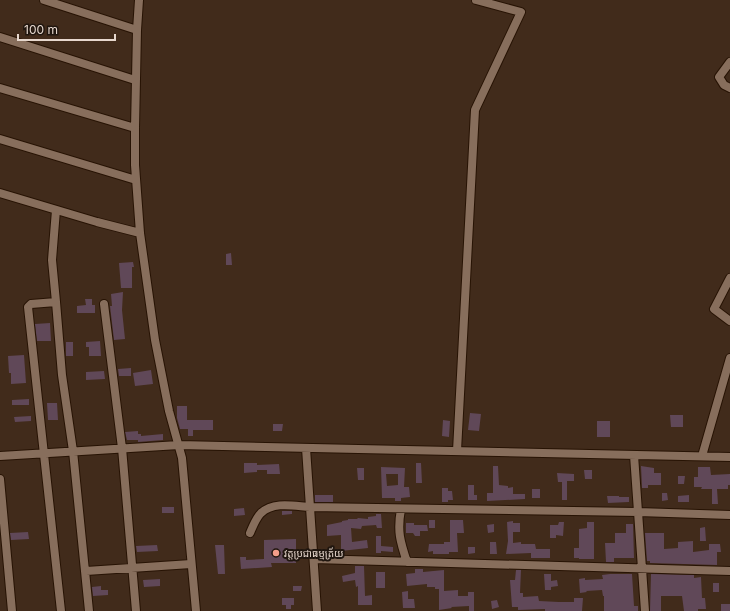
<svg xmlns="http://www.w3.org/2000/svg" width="730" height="611" font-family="Inter,'Noto Sans Khmer',sans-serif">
  <rect width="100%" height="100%" fill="#412b1b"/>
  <path fill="#604858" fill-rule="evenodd" d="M231 253 232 265H226V254Z
    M133 262 134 267H132V288H121L119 263Z
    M123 292 122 310 125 339 114 340 110 306H112L111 294Z
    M85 299H92V305H95V313H77V306L86 305Z
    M50 323 51 341H37L35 324Z
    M100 341 101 356H89V347H86V342Z
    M66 342H73V356H66Z
    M24 355 26 383 11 384V373H9L8 356Z
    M131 368V376H119L118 369Z
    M151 370 153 384 135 386 133 373Z
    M104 371 105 379 86 380V372Z
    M29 399V405H12V400Z
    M47 403H57L58 420H48Z
    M177 406H187V420H213V430H193V436H188V429H180L177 418Z
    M470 413 481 414 479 431 468 430Z
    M670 415H683V427H671Z
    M31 416V421L15 422 14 417Z
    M443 420 450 421 449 437 442 436Z
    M597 421H610V437H597Z
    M273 424H283L282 431H273Z
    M138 431V434H141V436L163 434V440L138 442V440H127L125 432Z
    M244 463H257V465L279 464 280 474H267V470H257V472L244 473Z
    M416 463H421L422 483H416Z
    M493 466H498L499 485 508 486V488L513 487V494H525V499L487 501V493H493Z
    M641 466 654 468V473H661V485H648V488H642Z
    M381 467 405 468 404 487H409L410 497 401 498V501H395V498H382ZM386 474H398V485L387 486Z
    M698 467H710L711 475 730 474V485H728V489H717L718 504H712V489H701L702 487H694V477H698Z
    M357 468H364V480H358Z
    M584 470H592V479H585Z
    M557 473 574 474V481H567V500H562V482H558Z
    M678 476H685L684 484H678Z
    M468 485H474V495H477V500H468Z
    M442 488H448V491H452L453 500H448V502H442Z
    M532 489H540V498H532Z
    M662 493H667L668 500 662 501Z
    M315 495H333V502H315Z
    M689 495V502H678V496Z
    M607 496H619V497H629V502L608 503Z
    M162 507H174V513H162Z
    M244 508 245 515 234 516V509Z
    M282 511H292V514L282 515Z
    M376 514H381L382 528H377L376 525 362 526 361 529 351 528 352 542 367 540 368 548 341 551V535L327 536V525L342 522V521L348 520V519H357L358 518 368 519V517L376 516Z
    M429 520H435V528H429Z
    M450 520H463L464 533H457L458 552H449V554H433V551L428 552 429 544H444V542H450Z
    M513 521V523H520V532H513V543L521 542V544H535L536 549H550V558H531V553L506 554 508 541 507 522Z
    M559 522H564L563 536 556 535V538H550V525H558Z
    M587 522H594V559H579V558H574V548H579V529L587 528Z
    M406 523H414V525H427L428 531H420V536H415L413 533H406Z
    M494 524V532L488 533 487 525Z
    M626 524H633L634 558H614V562H606L605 543H615V533H626Z
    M705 527 706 541H700V528Z
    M28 532 29 539 11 540 10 533Z
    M645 533H664V549L678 548V542L693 541V552L709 550V544H720L721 552H717V565L650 563V561H647Z
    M376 536H381V546L393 547V552L381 551V553H376Z
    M296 539V563H271L272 567 241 569 240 557H246V560L264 559V540Z
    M490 542H496L497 554H490Z
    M157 545 158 551 137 552 136 546Z
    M215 545H224L225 574H218Z
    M468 547H475V553L468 554Z
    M355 566H364L365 596 372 595V605H358V586L356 587 355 580 343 582 342 576 355 573Z
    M415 569H423V572L444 570V591L458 590V596H468V592H474V611H469V606L451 607 452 608 439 610V589H435V587H427V584L407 586 406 574 415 573Z
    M516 570H521L520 593H523V597L538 596 539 601 559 602H574V598H583L582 611H545V609L518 610V607H512L510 580H515Z
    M376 572H385V588H376Z
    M544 574H551V581L557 580 558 586 551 587V590H545Z
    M610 574H632L634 606H638V611H604V596H603L602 590 586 591 587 592 580 593 579 579 585 578V580L603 579 602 575Z
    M651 574 694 575V578L701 577 702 598H705L706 609H698V611H684L682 596H661V611H650Z
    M160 579V586L144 587 143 580Z
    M713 583H719V592H713Z
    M101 586V590H108V595L93 596 92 587Z
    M293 586H302L301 591H293Z
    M408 591V599H414L415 608H403L402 592Z
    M282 598H294V605H291V609H286V605H282Z
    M497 600 499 607 492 609 491 601Z
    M721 604H730V611H721Z"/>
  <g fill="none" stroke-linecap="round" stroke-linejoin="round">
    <defs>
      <path id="minor" d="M44 0 137 30
        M139 0 137 30 135 128V165L140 233 155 340 169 411 182 458 196 611
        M0 37 135 80
        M730 62 719 77 724 85 730 88
        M0 88 135 128
        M0 139 136 180
        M0 193 97 222 140 233
        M56 210 52 260 56 302 62 375 73 451 89 611
        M730 278 714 309 730 321
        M56 302 31 304 28 307 61 611
        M104 304 122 448 136 611
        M306 448 317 611
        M457 451 475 110 521 12 476 0
        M634 455 645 611
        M0 456 179 445 730 457
        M702 456 730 358
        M0 479 12 611
        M401 509C397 531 400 541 407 562
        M250 533C253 526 256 518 261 513 274 501 294 506 310 507L638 512 730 515
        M314 559 730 571
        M86 571 191 564"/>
    </defs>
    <use href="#minor" stroke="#271304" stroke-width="10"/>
    <use href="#minor" stroke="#876e5c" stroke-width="8"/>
  </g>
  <circle fill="#f49e8a" stroke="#20160f" stroke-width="1.5" cx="276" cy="553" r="4"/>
  <g text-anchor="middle" stroke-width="4" stroke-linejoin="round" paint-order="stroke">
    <g font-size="10" fill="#e7d8ce" stroke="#20160f" text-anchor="start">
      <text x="284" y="557">វត្តប្រជាធម្មត្រ័យ</text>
    </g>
  </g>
  <path d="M18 34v6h97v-6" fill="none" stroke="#e7d8ce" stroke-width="2"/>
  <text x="24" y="34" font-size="12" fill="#e7d8ce" stroke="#20160f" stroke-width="3" paint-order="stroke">100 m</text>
</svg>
